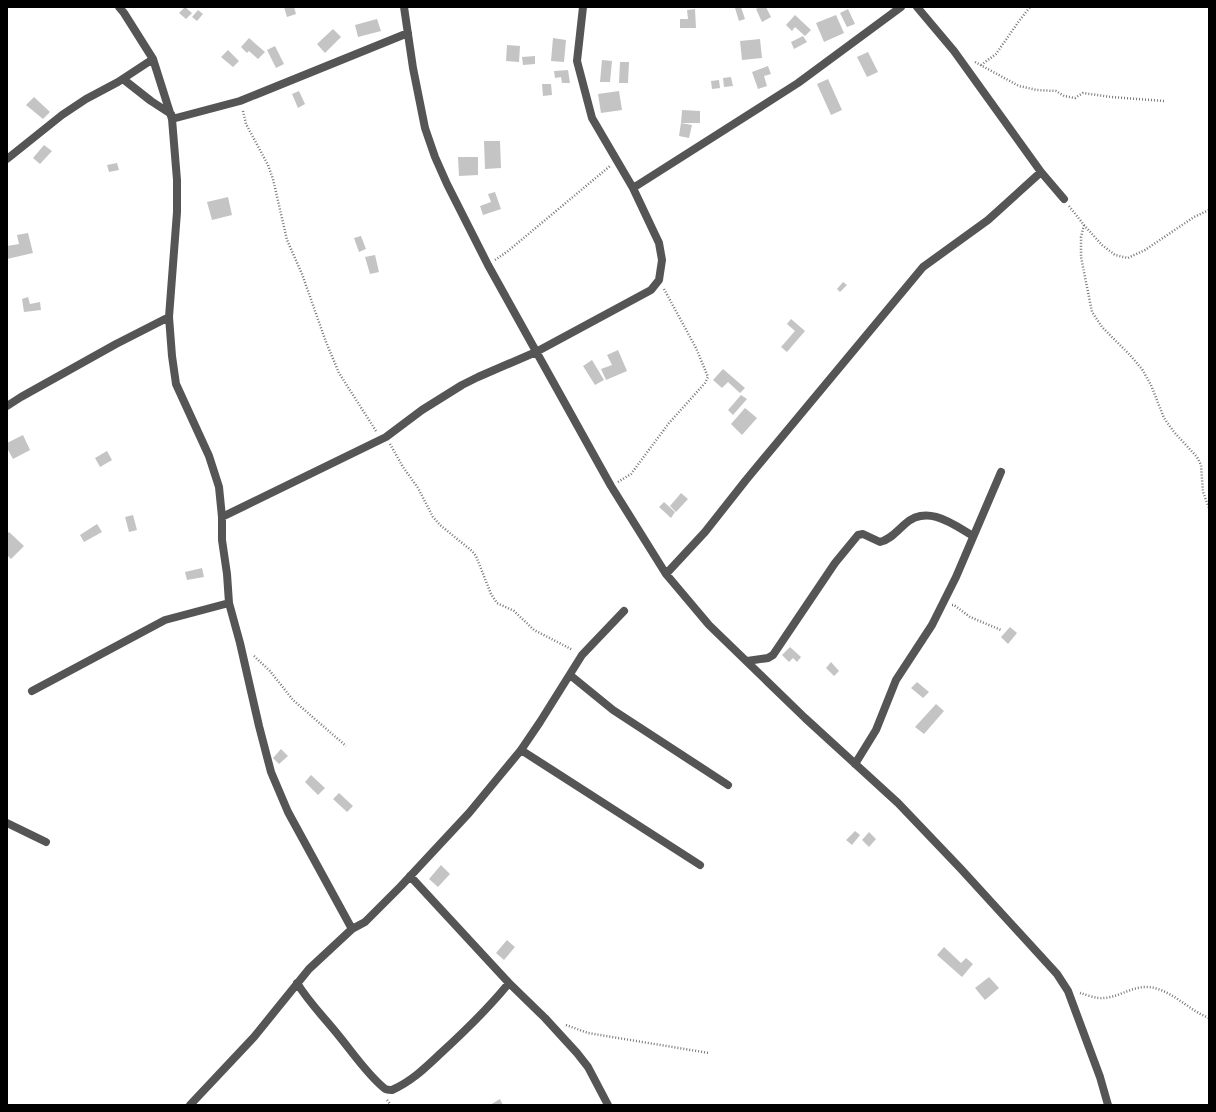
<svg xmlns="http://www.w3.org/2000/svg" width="1216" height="1112" font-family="'Titillium Web',sans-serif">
  <rect width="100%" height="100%" fill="#fff"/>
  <path fill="#c4c4c4" d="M185 7 192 13 186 19 179 13Z
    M284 7H294L296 14 287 17Z
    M741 7 745 19 739 21 735 8Z
    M760 7H766L771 17 762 22 756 9Z
    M695 9 696 28H680V19H688L687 10Z
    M848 9 855 24 847 27 840 13Z
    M198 10 203 14 197 21 192 17Z
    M795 15 811 30 805 36 795 27 792 31 786 25Z
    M836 15 844 33 824 42 816 23Z
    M377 19 381 31 358 37 355 25Z
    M333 29 341 37 325 53 317 44Z
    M803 36 807 42 794 49 791 42Z
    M249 38 265 52 258 59 249 51 247 53 241 47Z
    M553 38 566 40 564 62 551 61Z
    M760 39 762 58 742 60 740 41Z
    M507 45 520 46 519 62 506 61Z
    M275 46 284 64 276 68 267 50Z
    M228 50 239 61 233 67 221 57Z
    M868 52 878 72 867 77 857 57Z
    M535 56V64L523 65 522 57Z
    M602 60 612 61 610 82H600Z
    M620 62H629L628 83H619Z
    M768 66 771 74 764 76 767 86 758 89 752 72Z
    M568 70 570 83H562L561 77 555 78 554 71Z
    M731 77 733 86 724 87 723 78Z
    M828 79 842 110 831 115 817 84Z
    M719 80 720 88 712 89 711 81Z
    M542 84H551L552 95 543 96Z
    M299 91 305 104 298 108 292 94Z
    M619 91 622 110 601 113 598 94Z
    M34 97 50 112 43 119 26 105Z
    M682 110 700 111V123H681Z
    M681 123 692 125 689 138 679 136Z
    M484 141H500L501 168 485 169Z
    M44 145 52 151 40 164 33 158Z
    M458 157H478V175L459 176Z
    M117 163 119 170 109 172 107 165Z
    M495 192 501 209 483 215 480 206 491 202 488 194Z
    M228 197 232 215 212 220 207 202Z
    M28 233 33 253 7 259V246L19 244 17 235Z
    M361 236 366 249 359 252 354 238Z
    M375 255 379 272 370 274 365 257Z
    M843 282 847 285 840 292 837 289Z
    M28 297 30 304 40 302 41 310 24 312 22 299Z
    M791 319 805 331 787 352 781 347 795 331 787 324Z
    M618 350 627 371 606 380 601 369 612 365 607 355Z
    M592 360 604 380 595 385 583 366Z
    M723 369 745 388 740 393 728 382 722 388 713 380Z
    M741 395 747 399 733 415 728 410Z
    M745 408 757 418 742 435 731 424Z
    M23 435 30 450 13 459 7 448V443Z
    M107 451 112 460 100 467 95 458Z
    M681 493 688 499 676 512 670 506Z
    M664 502 675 512 671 518 659 507Z
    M133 515 137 530 129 532 125 517Z
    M97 524 102 532 84 542 80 535Z
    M9 532 24 546 11 559 7 555V534Z
    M202 568 204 577 187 580 185 572Z
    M1010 627 1017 633 1008 644 1001 637Z
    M790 647 801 657 797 662 793 658 789 662 782 655Z
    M831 662 839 671 834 676 826 668Z
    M917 682 929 692 923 698 911 688Z
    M936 704 944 711 924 734 915 727Z
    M281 749 288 756 279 764 273 758Z
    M311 775 325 788 318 795 305 782Z
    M339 793 353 806 347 812 333 799Z
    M855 831 860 835 852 845 846 840Z
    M869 832 876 839 869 847 862 840Z
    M441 865 450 874 438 887 429 879Z
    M507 940 515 947 504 960 496 953Z
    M944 947 961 963 966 958 973 964 962 977 937 955Z
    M989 977 999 988 985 1000 975 988Z
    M500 1099 503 1105H490Z"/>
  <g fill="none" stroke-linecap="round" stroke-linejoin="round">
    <path stroke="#777" stroke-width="2.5" stroke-dasharray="1 2" stroke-linecap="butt" d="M975 62 1019 86 1037 90 1056 91 1064 96 1075 98 1083 93 1111 97 1164 101
      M981 65 996 54 1019 21 1030 7
      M243 111 246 124 268 165 273 179 287 240 302 274 326 342 339 373 376 431
      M1069 206 1084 225 1102 245 1115 255 1128 258 1145 250 1194 217 1209 210
      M1084 225 1081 237V257L1092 312 1102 327 1129 354 1142 369 1151 385 1164 418 1174 432 1197 457 1201 465 1203 492 1209 508
      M495 260 508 251 610 166
      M390 444 403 467 418 488 433 517 440 525 472 551 476 556 491 594 497 603 514 611 534 630 573 650
      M618 482 631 474 669 423 705 383 708 377 696 348 664 289
      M952 605H954L970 617 1001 630
      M254 656 270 671 293 700 346 746
      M1080 993C1087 995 1097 999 1104 998 1119 997 1131 987 1146 987 1169 987 1188 1010 1209 1018
      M566 1025 588 1033 709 1053
      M387 1100 391 1105"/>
    <path stroke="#555" stroke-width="8" d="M119 7 124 13 153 59 172 119 177 180V212L169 317 172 356 176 384 209 456 219 487 222 517V540L227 574 229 603 240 643 259 726 271 772 288 812 352 929
      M404 7 413 68 425 128 435 157 447 184 488 265 611 486 666 574 709 625 805 718 898 803 961 869 1057 974 1068 991 1100 1077 1108 1105
      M917 7 954 51 1041 172 1064 199
      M123 79 151 101 171 114
      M172 119 240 101 408 33
      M7 159 62 115 86 99 118 82 153 59
      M633 188 798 83 901 7
      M7 406 21 397 116 344 169 317
      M222 517 386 437 422 410 462 385 478 377 536 352 651 290 659 280 662 260 659 243 633 188 592 118 577 61 583 7
      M666 574 705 532 746 480 923 267 988 220 1041 172
      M747 661 768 658 773 655 835 563 858 535 863 534 880 542C891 539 897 531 905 524 927 504 953 524 973 536
      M570 675 613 710 728 785
      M32 691 165 620 229 603
      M521 750 700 865
      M855 764 876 730 896 680 932 625 956 577 1001 472
      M7 823 46 842
      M410 876 509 983 545 1018 577 1053 588 1067 608 1105
      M297 983C310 1004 324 1017 339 1036 353 1053 367 1074 384 1088 386 1090 389 1090 392 1090 412 1081 425 1068 441 1053 465 1031 488 1009 509 983
      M190 1105 254 1037 309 969 352 929 365 922 401 886 469 813 521 750 540 722 582 655 624 611"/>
  </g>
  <rect width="1216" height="1112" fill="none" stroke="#000000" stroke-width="16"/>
</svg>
